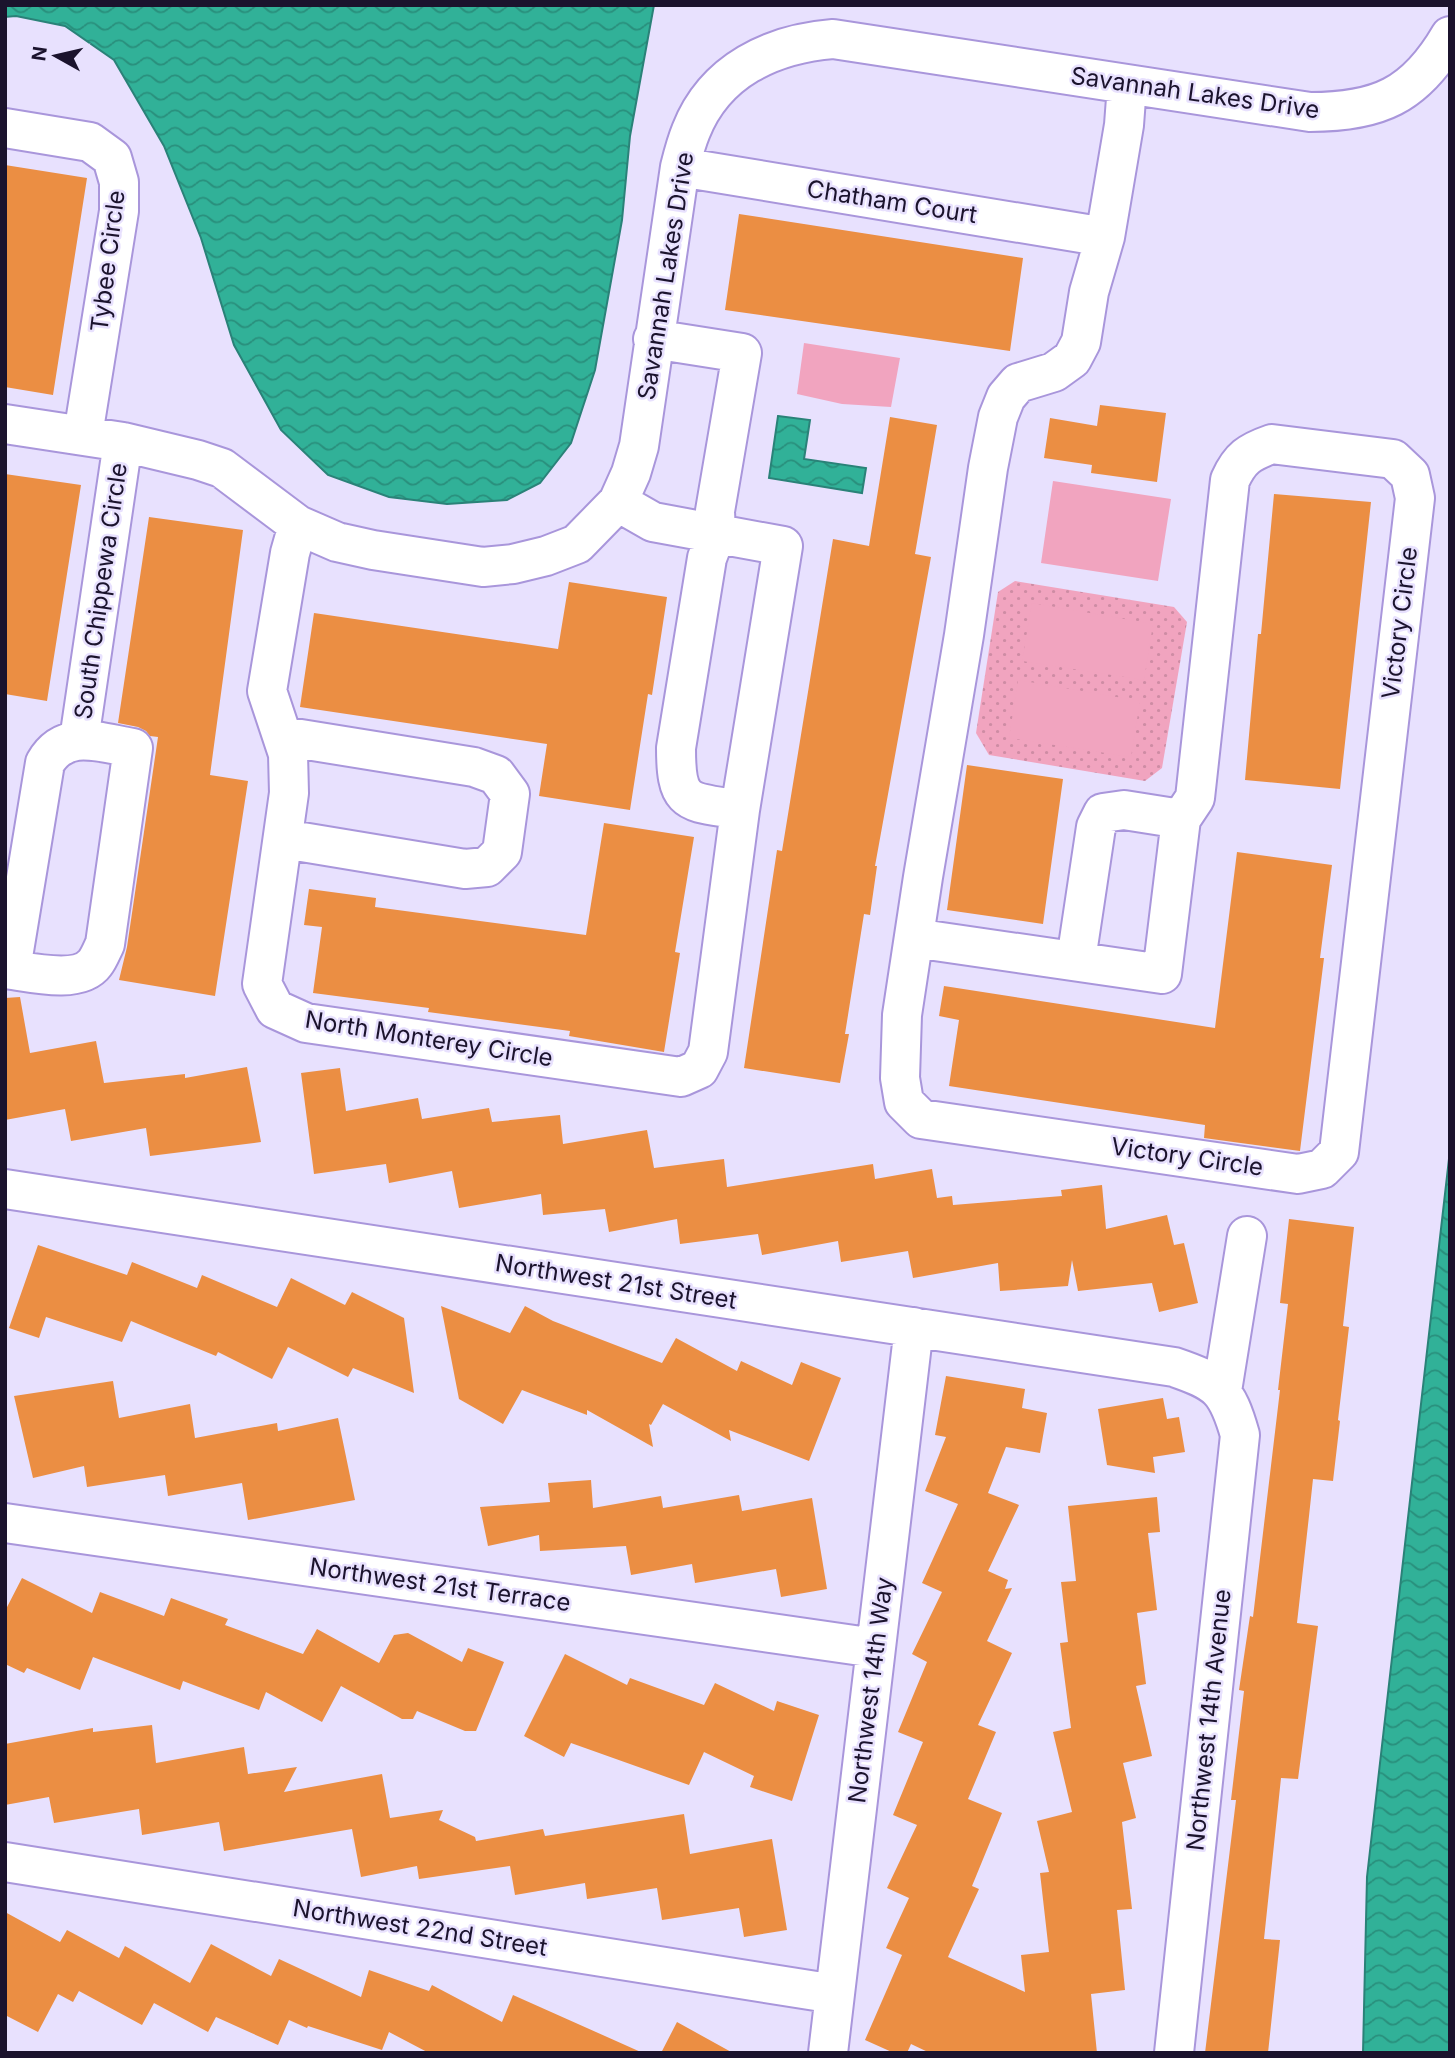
<svg xmlns="http://www.w3.org/2000/svg" width="1455" height="2058" font-family="Inter,sans-serif">
  <defs>
    <pattern id="park-dots" width="8" height="8" patternUnits="userSpaceOnUse" patternTransform="scale(1.75)"><rect width="8" height="8" fill="#f1a4bf"/><path d="M2 2h.1M6 6h.1" fill="none" stroke="#ce8ca4" stroke-width="1.8" stroke-linecap="round"/></pattern>
    <pattern id="water-waves" width="16" height="10" patternUnits="userSpaceOnUse" patternTransform="scale(1.75)"><rect width="16" height="10" fill="#31b198"/><path d="M0 5q4-4 8 0t8 0" fill="none" stroke="#298f7c"/></pattern>
  </defs>
  <rect width="100%" height="100%" fill="#e8e1fe"/>
  <path fill="url(#park-dots)" d="M1015 581 1174 607 1187 622 1162 768 1145 781 989 755 976 733 998 592Z"/>
  <path fill="#f1a4bf" d="M804 343 900 358 891 407 842 404 797 394Z
    M1053 481 1171 499 1158 581 1041 563Z
    M1032 603 1153 624 1144 680 1022 661Z
    M1018 680 1140 701 1131 757 1009 738Z"/>
  <path fill="url(#water-waves)" stroke="#2a8278" stroke-width="2" d="M5 5H654L630 136 622 220 595 370 571 443 540 483 507 500 447 504 389 497 328 475 281 430 234 345 201 238 164 146 114 60 65 26 16 16 5 17Z
    M778 416 810 420 804 459 866 468 862 493 769 478Z
    M1450 1150V2053H1363L1367 1877Z"/>
  <path fill="#eb8e43" d="M5 165 87 178 53 395 5 387Z
    M739 214 1023 258 1010 351 725 310Z
    M1100 405 1166 413 1157 482 1091 473 1092 465 1044 458 1050 418 1097 426Z
    M890 417 937 425 915 554 931 557 875 866H877L870 915 864 914 845 1034H849L840 1083 744 1068 777 850 782 851 833 539 869 546Z
    M5 474 81 485 47 701 5 694Z
    M1274 494 1371 502 1340 789 1245 780 1258 634H1261Z
    M149 517 243 530 210 775 248 781 215 996 119 980 127 947 158 737 150 736 146 731 138 727 118 723Z
    M569 582 667 597 652 695 648 694 630 810 539 796 547 744 300 707 314 613 558 649Z
    M967 765 1063 779 1043 924 947 910Z
    M604 823 694 837 675 952 680 953 664 1052 569 1036 570 1031 428 1012 429 1008 313 993 322 927 304 925 309 889 376 898 375 907 586 935Z
    M1237 852 1332 865 1320 958H1324L1300 1151 1204 1138 1205 1125 949 1086 959 1020 939 1016 944 986 1215 1028Z
    M20 997 30 1053 96 1041 104 1083 185 1074V1078L247 1067 261 1142 150 1156 146 1128 71 1141 65 1109 5 1120V998Z
    M340 1068 346 1111 418 1098 422 1119 489 1108 492 1122 560 1115 563 1144 647 1130 654 1168 724 1159 727 1187 873 1164 875 1179 932 1169 937 1198 952 1196 953 1205 1062 1196 1061 1190 1102 1185 1106 1229 1167 1215 1174 1245 1184 1243 1198 1303 1159 1312 1152 1283 1078 1291 1072 1260 1068 1286 1000 1291 998 1263 913 1278 908 1251 841 1262 838 1241 762 1255 758 1234 680 1244 677 1219 609 1232 605 1209 543 1215 541 1194 459 1208 452 1171 389 1183 386 1164 314 1174 301 1073Z
    M1289 1219 1354 1227 1343 1326 1349 1327 1338 1420 1340 1421 1333 1481 1313 1479 1309 1516 1297 1623 1318 1626 1298 1779 1281 1778 1264 1939 1280 1940 1268 2053H1205L1236 1800H1231L1244 1691 1239 1690 1250 1616 1253 1617 1280 1390H1278L1288 1304 1280 1303Z
    M38 1245 127 1275 132 1262 197 1288 202 1275 277 1307 291 1278 345 1305 352 1292 404 1318 414 1393 353 1368 348 1377 288 1347 272 1379 218 1352 216 1356 131 1321 122 1342 46 1317 39 1338 9 1328Z
    M441 1306 510 1333 525 1306 553 1321 662 1363 676 1338 737 1371 741 1361 792 1385 801 1362 841 1378 809 1461 729 1430 731 1441 663 1404 651 1425 649 1424 653 1447 587 1410V1415L522 1390 503 1424 459 1399Z
    M946 1376 1025 1389 1022 1408 1047 1413 1040 1453 1006 1447 988 1493 1019 1505 988 1571 1008 1580 1005 1589 1012 1588 987 1641 1012 1653 978 1725 996 1732 968 1799 1002 1813 972 1886 979 1889 948 1957 1025 1992 1021 1955 1049 1952 1040 1873 1049 1872 1037 1821 1072 1812 1053 1732 1071 1728 1060 1643 1068 1642 1061 1582 1076 1581 1068 1506 1157 1497 1160 1532 1148 1533 1157 1610 1137 1613 1146 1684 1136 1686 1152 1756 1123 1763 1136 1818 1122 1822 1132 1909 1117 1910 1125 1990 1091 1994 1097 2053H930L911 2044 907 2053H894L865 2040 902 1955 886 1948 909 1898 887 1888 917 1825 893 1815 923 1742 898 1732 927 1662 912 1654 942 1592 922 1583 958 1504 925 1491 946 1437 935 1435Z
    M113 1381 119 1418 190 1404 195 1438 277 1423 278 1431 338 1418 355 1500 248 1520 242 1483 168 1496 165 1475 87 1487 84 1466 33 1478 14 1396Z
    M1163 1398 1167 1419 1179 1417 1185 1452 1153 1457 1155 1473 1107 1465 1098 1409Z
    M591 1480 593 1508 661 1496 663 1508 739 1495 742 1511 812 1498 827 1589 781 1597 776 1569 695 1583 692 1564 631 1575 626 1546 540 1551 539 1535 488 1546 480 1507 550 1502 548 1483Z
    M22 1578 92 1613 100 1592 164 1616 171 1598 228 1619 225 1625 303 1654 317 1629 379 1663 394 1635 408 1633 462 1662 468 1648 504 1662 476 1731H465L417 1711 413 1719H402L341 1686 322 1722 266 1692 259 1710 183 1681 180 1690 93 1657 80 1690 27 1668 24 1673 5 1664V1611Z
    M565 1654 627 1685 630 1678 704 1705 715 1683 774 1711 777 1701 819 1715 792 1801 750 1787 754 1776 704 1752 689 1785 571 1743 564 1757 524 1736Z
    M152 1725 156 1763 244 1747 248 1774 297 1767 284 1792 382 1774 390 1818 443 1810 439 1820 475 1837 476 1841 543 1829 545 1836 684 1814 690 1854 772 1839 787 1930 744 1937 739 1908 662 1920 657 1888 587 1899 585 1883 515 1895 510 1866 419 1879 417 1866 361 1877 352 1829 224 1851 219 1822 142 1835 139 1809 54 1823 49 1797 5 1805V1744L93 1728V1732Z
    M5 1912 60 1942 67 1930 119 1958 125 1946 190 1983 211 1944 271 1976 279 1959 361 1997 369 1970 429 1991 432 1985 502 2022 513 1995 643 2053H429L389 2032 382 2050 308 2026 307 2028 289 2020 278 2045 216 2017 208 2032 154 2003 142 2025 79 1991 73 2002 58 1994 38 2032 5 2015Z
    M677 2022 733 2053H661Z"/>
  <g fill="none" stroke-linecap="round" stroke-linejoin="round">
    <defs>
      <path id="minor" d="M5 128 90 142 112 158 119 182V211L83 435
        M680 167 1105 237
        M653 339 742 353 715 511 716 534 707 558 676 748C676 807 688 801 740 810
        M5 424 123 442 198 460 222 468 298 525 337 542 373 550 483 567 513 564 546 556 577 544 618 502 631 473 639 446 680 167C683 155 686 143 691 131 715 70 772 44 833 39L1310 112C1378 112 1415 96 1450 36
        M298 525 290 553 267 691 288 754 289 793 262 984 275 1009 306 1023 681 1077 699 1069 708 1052 740 810 783 546 653 522 618 502
        M282 736 474 767 496 775 510 794 502 852 487 867 465 869 284 839
        M79 740 123 442
        M914 938 1162 974 1181 819 1195 798 1230 480C1240 458 1249 452 1272 444L1393 459 1410 475 1415 498 1339 1152 1322 1169 1298 1174 921 1119 904 1102 900 1078 902 1015 923 877 964 635 988 468 998 417 1006 397 1018 383 1054 372 1072 359 1081 342 1089 292 1105 237 1124 125 1127 85
        M1076 960 1096 827 1103 813 1124 810 1181 819
        M5 969C29 972 79 985 95 963 99 958 102 950 105 944L133 748C101 743 65 728 45 763L11 969
        M5 1189 1174 1367C1218 1382 1227 1389 1240 1435L1174 2053
        M1222 1391 1247 1236
        M5 1523 875 1648
        M5 1862 835 1994
        M828 2053 914 1327"/>
    </defs>
    <use href="#minor" stroke="#a996db" stroke-width="42"/>
    <use href="#minor" stroke="#fff" stroke-width="38"/>
  </g>
  <g text-anchor="middle" stroke-width="5" stroke-linejoin="round" paint-order="stroke">
    <g font-size="24" fill="#1b132d" stroke="#e8e1fe">
      <text transform="translate(1195 93) rotate(8)" y="8">Savannah Lakes Drive</text>
      <text transform="translate(892 202) rotate(9)" y="8">Chatham Court</text>
      <text transform="translate(108 261) rotate(-83)" y="8">Tybee Circle</text>
      <text transform="translate(666 276) rotate(-81)" y="8">Savannah Lakes Drive</text>
      <text transform="translate(101 591) rotate(-82)" y="8">South Chippewa Circle</text>
      <text transform="translate(1400 623) rotate(-83)" y="8">Victory Circle</text>
      <text transform="translate(429 1039) rotate(9)" y="8">North Monterey Circle</text>
      <text transform="translate(1187 1157) rotate(8)" y="8">Victory Circle</text>
      <text transform="translate(616 1282) rotate(9)" y="8">Northwest 21st Street</text>
      <text transform="translate(440 1585) rotate(8)" y="8">Northwest 21st Terrace</text>
      <text transform="translate(871 1690) rotate(-83)" y="8">Northwest 14th Way</text>
      <text transform="translate(1209 1720) rotate(-84)" y="8">Northwest 14th Avenue</text>
      <text transform="translate(420 1928) rotate(9)" y="8">Northwest 22nd Street</text>
    </g>
  </g>
  <rect width="1455" height="2058" fill="none" stroke="#1b132d" stroke-width="14"/>
  <g transform="translate(56 56) rotate(278)" stroke="#e8e1fe" stroke-width="5" paint-order="stroke">
  <path d="M0-5L12 26L0 18L-12 26Z" fill="#1b132d"/>
  <text y="-10" font-size="19" font-weight="bold" text-anchor="middle" fill="#1b132d">N</text>
  </g>
</svg>
